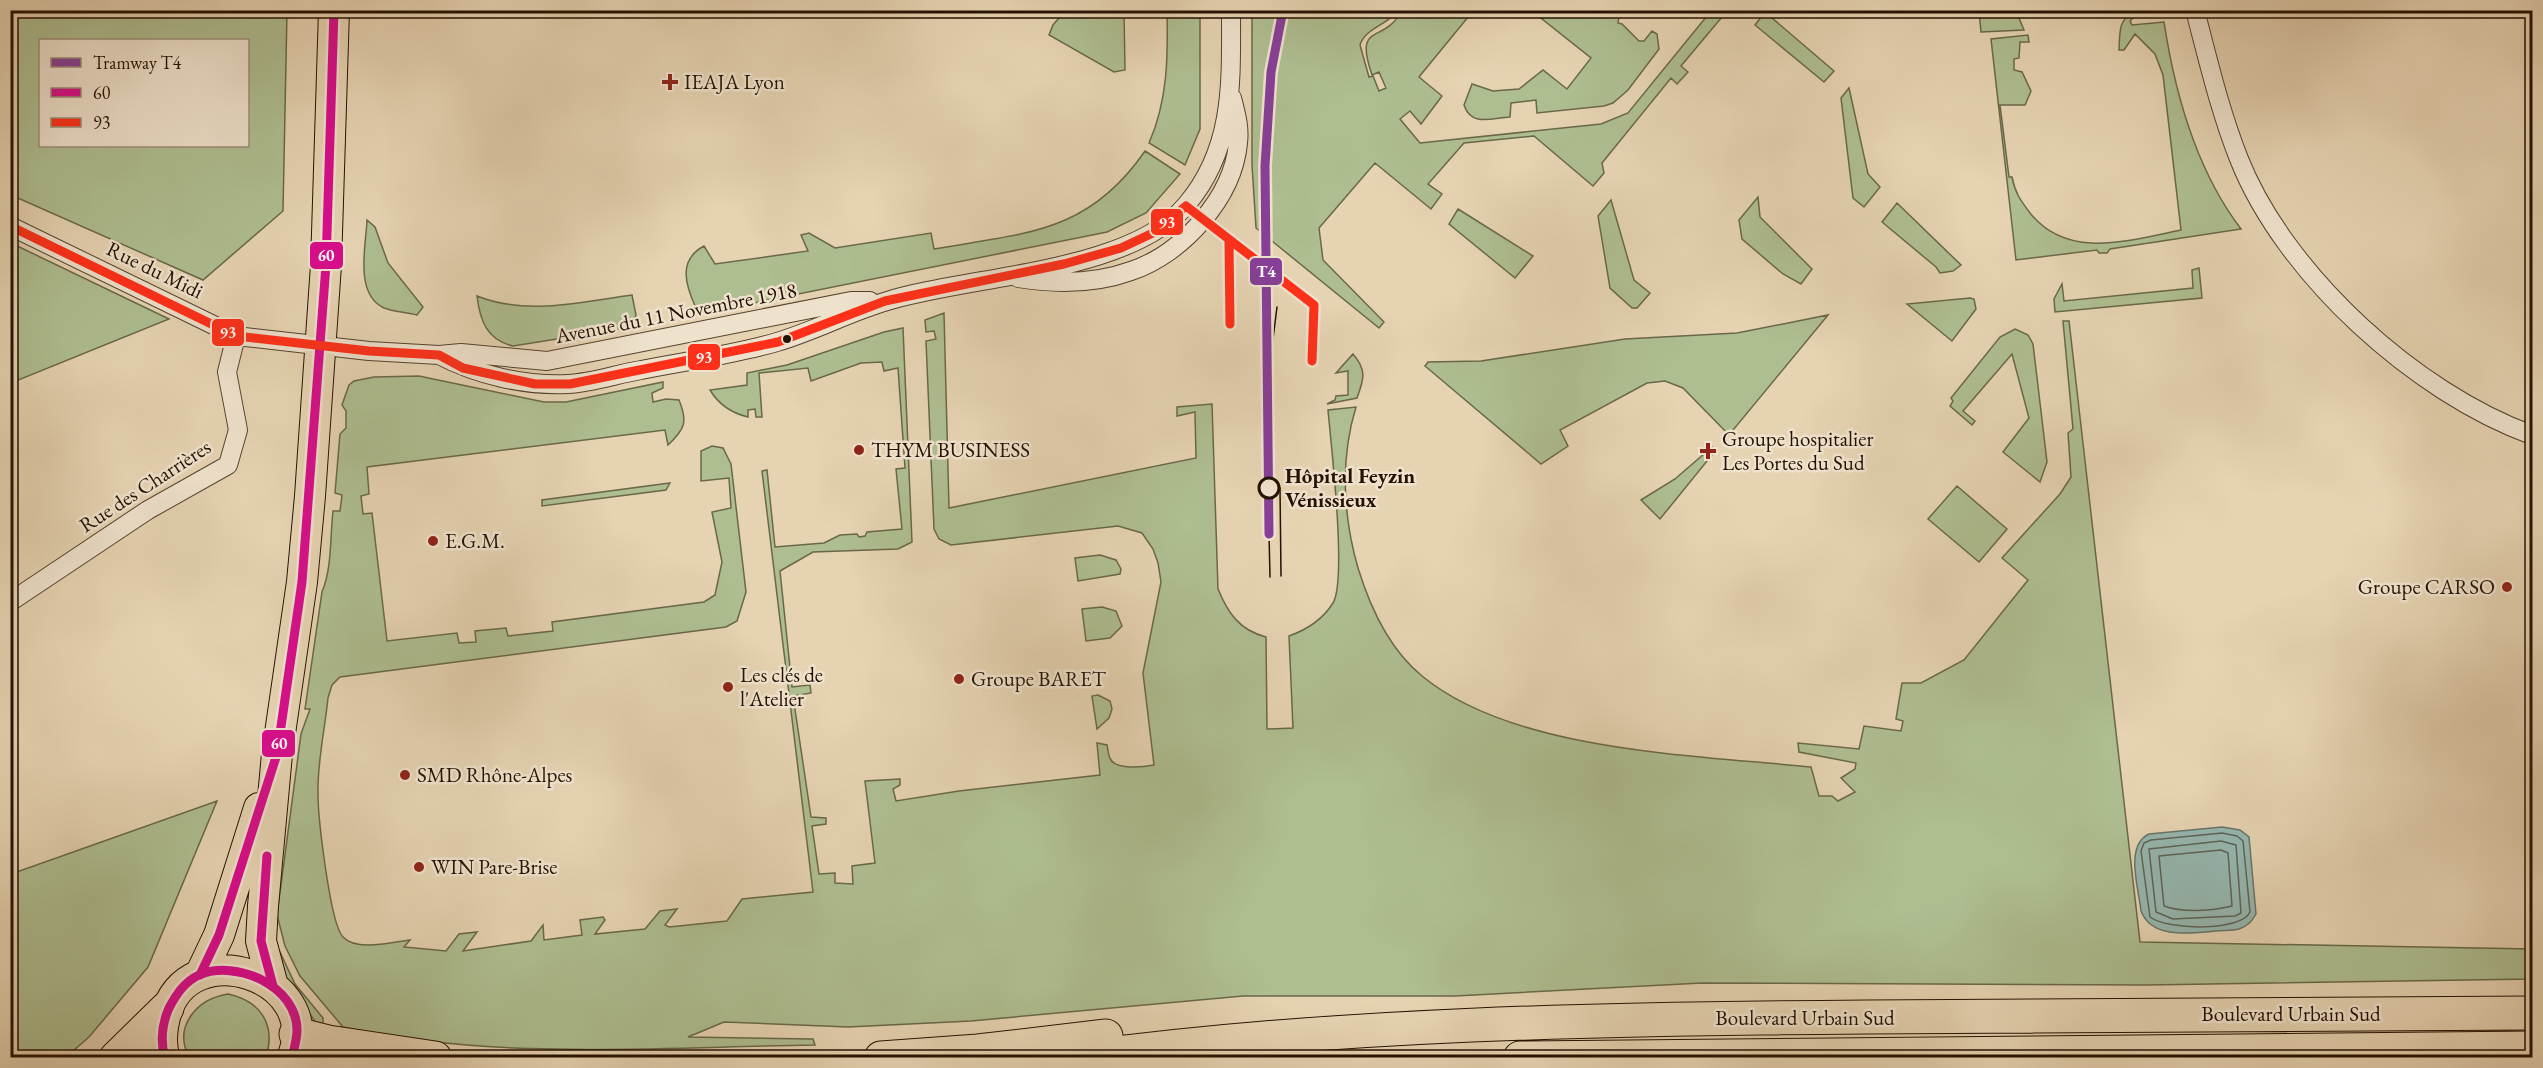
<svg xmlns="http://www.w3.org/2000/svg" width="2543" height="1068" font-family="'EB Garamond',serif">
  <rect width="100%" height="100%" fill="#e6d3b2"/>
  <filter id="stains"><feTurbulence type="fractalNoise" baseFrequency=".00333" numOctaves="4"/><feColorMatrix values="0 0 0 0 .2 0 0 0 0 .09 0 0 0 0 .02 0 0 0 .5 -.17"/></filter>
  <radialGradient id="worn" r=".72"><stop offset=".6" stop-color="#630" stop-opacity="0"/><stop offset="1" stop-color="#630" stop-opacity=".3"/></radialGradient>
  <path fill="#aebe91" stroke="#696849" stroke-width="1.5" fill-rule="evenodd" d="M11 10 287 11 283 211 203 280 11 195ZM40 40H248V146H40Z
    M1065 11H1124L1125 70 1114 72 1049 35 1053 25Z
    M1167 11H1200V129L1185 165 1149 143C1168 100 1168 56 1167 11Z
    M1252 11H1397C1388 25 1365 28 1360 45L1369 77 1373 76 1379 91 1386 88 1379 72 1372 75C1353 20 1385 45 1401 11H1473L1419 77 1442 96 1421 124 1410 111 1400 119 1420 143 1601 124 1628 113 1711 11H1727L1681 66 1688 72 1677 84 1671 78 1602 163 1604 173 1593 186 1534 136 1464 143 1428 184 1442 194 1431 209 1375 163 1319 228 1323 260 1384 322 1379 328 1256 228 1252 165Z
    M1532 11H1625L1619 17 1618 23 1622 24 1639 41H1644L1652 31 1657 34 1659 49 1628 90 1613 103 1604 106 1537 113 1536 100 1511 103 1510 117C1492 118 1471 127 1464 105L1472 84 1493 91 1519 89 1543 70 1567 89 1591 58Z
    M1979 11H2016L2024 30 1981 32Z
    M2133 11H2164L2167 13 2134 17 2130 21 2132 25 2164 22C2175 94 2196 170 2241 229L2110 249 2107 253H2099L2097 250 2016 260 1991 39 2028 35 2029 42H2020L2019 58 2014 59V70L2022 72 2031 91 2025 105H2000L2009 177H2012C2015 193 2021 201 2030 213 2068 261 2130 240 2181 230L2163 75 2155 54 2135 34 2124 50H2119C2120 32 2118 22 2133 11Z
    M1765 12 1834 71 1824 82 1755 25Z
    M1849 88 1868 174 1880 187 1864 207 1853 198 1841 98Z
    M1145 151 1180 174 1146 213 1107 232 709 312 696 308C685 284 678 260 704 246L715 264 808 251 801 235 809 233 835 248 931 233 934 249C1025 233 1088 234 1145 151Z
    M1758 197 1760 217 1812 269 1801 284 1783 274 1742 239 1739 220Z
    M1611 200 1634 280 1650 293 1637 308H1632L1610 288 1598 216Z
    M1897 203 1961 265 1953 271 1940 273 1936 267 1882 222Z
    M1458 209 1533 256 1515 278 1449 224Z
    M367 220 375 227 388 263 423 307 417 315C407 312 394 312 384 308 354 294 366 246 367 220Z
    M11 243 169 319 11 383Z
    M2199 268 2202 298 2055 312 2054 299 2062 284 2064 301 2193 288 2192 270Z
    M632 295 636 315 632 327 513 346C487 340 480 321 477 296 527 316 580 302 632 295Z
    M1970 298 1974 299 1976 309 1952 341 1907 304Z
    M944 313 949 508 1196 458 1195 412 1177 416V407L1212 404 1218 589C1228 613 1239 630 1266 637L1267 729 1293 728 1289 636C1306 630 1323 619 1333 603 1347 580 1331 444 1328 410L1356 407C1340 459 1343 516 1358 568 1370 607 1390 650 1422 676 1514 752 1695 755 1811 767L1819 796H1832L1838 801 1855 792 1841 778 1855 769 1856 763 1799 752 1798 743 1859 749 1864 726 1901 731 1903 721 1896 719 1902 683H1921L1964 660 2028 580 2002 558 2060 494 2071 477 2068 433 2073 429 2063 321H2069L2140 942 2532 949V979L2147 985 1702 983 1455 996H1243L971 1021 848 1027 724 1022 688 1037 813 1039 815 1045C659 1047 497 1061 343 1027L300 976 285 946 277 915 301 734 310 709H305L322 592C332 568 330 538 333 511H340L342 495 335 493 340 434 346 428V411L342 405 349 385 354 381 374 377 419 376 544 402H566L663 382V388L652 393 653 402 666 399 679 400C688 422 685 429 668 445L665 430 367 467 369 494 361 496 363 514 372 513 387 641 457 633 459 643 476 642 475 631 506 628 508 636 553 631 552 622 704 602 715 595 722 562 712 512 731 508 729 478 701 481V451L712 446 723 448 731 464 746 592 737 621 726 627 340 677 332 685 328 698C325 729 317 763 318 794 318 817 330 924 343 937 357 952 392 942 410 940L404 947 446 951 459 934 477 932 463 951 531 941 543 925 544 940 582 935 580 920 603 917 605 920 595 934 645 929 660 911 677 909 665 925 669 927 727 921 742 899 813 892 762 471 767 470 775 547 824 543 840 535 857 534 859 537 865 536 867 532 902 529 896 469 905 468 898 368 884 371 882 362 861 363 811 381 808 368 759 373 762 417H756L755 409 748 410V417C731 413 719 405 710 390L747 385V373L787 365 884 332 903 328 912 542 898 549 813 552 780 571 792 687 810 685 811 693 793 696 811 817 826 818V824L812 826 819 874 835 873V883L853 884 852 866 875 863 865 781 900 779V785L893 789 896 801 959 791 1100 775 1097 743 1107 745C1108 749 1108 756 1111 760 1117 770 1144 767 1154 765L1143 673 1161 582 1158 563 1153 549 1142 533 1118 526 951 545 939 539 934 529 926 341 936 339 934 331 926 332 925 320Z
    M1828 315 1729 435 1683 388 1665 381 1647 383 1560 430 1568 446 1541 464 1425 366 1428 362 1481 361 1625 339 1737 333Z
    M2015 329 2028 335 2033 344 2047 462 2040 482 2003 452 2029 418 2012 354 1963 411 1975 421 1972 425 1950 406 1953 401 1951 398 2000 337Z
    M1353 354C1367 370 1364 379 1357 398L1327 404 1335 400 1336 396 1348 395V371L1336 373Z
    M1712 447 1716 450 1660 519 1641 500 1675 479Z
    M670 483 666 490 542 506V500Z
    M1957 486 2007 529 1979 562 1928 519Z
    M1100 555 1116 560 1121 569 1120 574 1078 581 1075 558Z
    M1102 607 1116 611 1122 626 1110 638 1086 641 1082 609Z
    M1098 695 1110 701 1112 709 1109 718 1097 729 1092 696Z
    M217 801 148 967 89 1037 66 1057H11V874Z
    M279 950 295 984 323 1018V1025L319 1027 283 976Z
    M228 994C261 1001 276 1025 266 1057H189C173 1026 197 999 228 994Z"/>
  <path fill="#96b7b0" stroke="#68756a" stroke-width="1.5" d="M2222 827 2240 830 2249 837 2256 914C2252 921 2248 926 2239 929 2232 931 2223 930 2216 931 2192 933 2152 940 2141 911 2139 889 2124 846 2149 834Z"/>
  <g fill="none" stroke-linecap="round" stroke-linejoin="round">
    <path stroke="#5d6458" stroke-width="1.5" d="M2222 833 2237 836 2243 841 2250 912C2241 932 2167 930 2150 917L2141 851 2144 843 2151 840Z
      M2221 841 2236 845 2241 913 2235 916 2173 919 2156 912 2149 849Z
      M2221 850 2228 853 2232 906C2212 911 2183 913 2164 906L2159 856Z"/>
    <defs>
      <path id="street" d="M2195 10C2208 60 2220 111 2239 159 2285 275 2416 393 2532 435
        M10 226 236 336 369 351 439 355 461 353 547 361 851 301H870
        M1018 278C1055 284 1095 284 1131 271 1182 254 1233 198 1238 143 1240 127 1236 114 1232 98
        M439 355C477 375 524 386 568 384 592 383 617 374 641 370 686 361 733 355 777 342 814 331 848 313 884 302 968 275 1130 274 1187 204 1235 147 1231 80 1231 10
        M10 602 148 510 228 465 238 430 227 372 236 336"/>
      <path id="primary" d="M200 975 219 935 259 808
        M273 986 261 941 263 906 277 754 302 582 310 496 326 265 334 10
        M165 1058C160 1045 162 1030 165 1017 187 930 326 977 292 1058"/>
      <path id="highway" d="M296 1034 328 1042 435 1058
        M116 1058 167 1008
        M881 1058 978 1051 1106 1036
        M1079 1058C1340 1023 1603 1019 1867 1017 2089 1015 2311 1014 2532 1013
        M1520 1058 2532 1048"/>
    </defs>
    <use href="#street" stroke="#54422d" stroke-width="20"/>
    <use href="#primary" stroke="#241101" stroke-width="32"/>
    <use href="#highway" stroke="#241101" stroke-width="35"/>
    <use href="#street" stroke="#efe2cd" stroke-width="18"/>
    <use href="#primary" stroke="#e6d3b2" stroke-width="30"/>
    <use href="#highway" stroke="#e6d3b2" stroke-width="33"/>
    <path stroke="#241101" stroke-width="1.5" d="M1267 387 1277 307
      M1280 488 1281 576
      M1269 534 1270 577"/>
    <defs>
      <path id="bus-1" d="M267 856 261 941 273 986
        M200 975 219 935 277 754 302 582 326 265 334 10
        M165 1058C160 1041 162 1024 169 1008 176 995 184 982 199 975 236 959 297 986 297 1030 297 1039 294 1049 292 1058"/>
      <path id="bus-2" d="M10 226 236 336 369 351 439 355 463 368 535 384H570L778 342 885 301 1064 264 1121 248 1155 232 1186 206 1314 305 1312 361
        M1229 241 1230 324"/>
    </defs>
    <use href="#bus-1" stroke="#efe2cd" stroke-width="14"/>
    <use href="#bus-2" stroke="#efe2cd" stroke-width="14"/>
    <use href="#bus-1" stroke="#d80d8c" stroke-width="9"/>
    <use href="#bus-2" stroke="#ff301a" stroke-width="9"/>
    <defs>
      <path id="tram-1" d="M1269 534 1265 166 1271 72 1283 10"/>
    </defs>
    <use href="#tram-1" stroke="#efe2cd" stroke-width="14"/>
    <use href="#tram-1" stroke="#873f98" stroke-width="9"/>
  </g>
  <g fill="#8f2418" stroke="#efe2cd" stroke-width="2">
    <path d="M667 73h6v6h6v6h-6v6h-6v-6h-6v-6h6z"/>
    <circle cx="859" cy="450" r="6"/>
    <path d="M1705 442h6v6h6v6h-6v6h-6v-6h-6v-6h6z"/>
    <circle cx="433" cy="541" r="6"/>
    <circle cx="2507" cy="587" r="6"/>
    <circle cx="959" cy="679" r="6"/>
    <circle cx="728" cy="687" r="6"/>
    <circle cx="405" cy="775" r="6"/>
    <circle cx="419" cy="867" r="6"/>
  </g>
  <circle fill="#241101" stroke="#efe2cd" stroke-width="2" cx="787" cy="339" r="5"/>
  <circle fill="#efe2cd" stroke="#241101" stroke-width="3" cx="1269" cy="488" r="10"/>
  <g text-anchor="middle" stroke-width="5" stroke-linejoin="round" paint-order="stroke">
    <g font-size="21" fill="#241101" stroke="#efe2cd" text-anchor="start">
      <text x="684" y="89">IEAJA Lyon</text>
      <text x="1722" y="446">Groupe hospitalier<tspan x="1722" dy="24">Les Portes du Sud</tspan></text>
      <text x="871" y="457">THYM BUSINESS</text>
      <text x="445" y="548">E.G.M.</text>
      <text x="2495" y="594" text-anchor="end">Groupe CARSO</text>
      <text x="740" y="682">Les clés de<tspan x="740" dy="24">l'Atelier</tspan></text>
      <text x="971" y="686">Groupe BARET</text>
      <text x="417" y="782">SMD Rhône-Alpes</text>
      <text x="431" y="874">WIN Pare-Brise</text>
    </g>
    <g font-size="21" fill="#241101" stroke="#efe2cd">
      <text transform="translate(155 270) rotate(26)" y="7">Rue du Midi</text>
      <text transform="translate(676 313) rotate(-11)" y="7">Avenue du 11 Novembre 1918</text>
      <text transform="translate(145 486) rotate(-33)" y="7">Rue des Charrières</text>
      <text x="2291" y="1021">Boulevard Urbain Sud</text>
      <text x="1805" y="1025">Boulevard Urbain Sud</text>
    </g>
    <g font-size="21" font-weight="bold" fill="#241101" stroke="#efe2cd" text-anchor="start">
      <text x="1285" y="483">Hôpital Feyzin<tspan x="1285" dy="24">Vénissieux</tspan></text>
    </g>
  </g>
  <g stroke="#efe2cd" stroke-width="2">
    <rect x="1150" y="208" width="34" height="28" rx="6" fill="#ff301a"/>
    <rect x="309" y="241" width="35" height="29" rx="6" fill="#d80d8c"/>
    <rect x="1249" y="257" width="34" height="29" rx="6" fill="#873f98"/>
    <rect x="211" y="318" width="34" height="29" rx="6" fill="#ff301a"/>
    <rect x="687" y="343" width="34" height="28" rx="6" fill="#ff301a"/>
    <rect x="261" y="729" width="35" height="29" rx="6" fill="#d80d8c"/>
  </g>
  <g font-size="16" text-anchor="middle" font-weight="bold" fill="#fff">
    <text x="1167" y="228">93</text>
    <text x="326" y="261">60</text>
    <text x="1266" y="277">T4</text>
    <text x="228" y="338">93</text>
    <text x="704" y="363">93</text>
    <text x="279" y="749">60</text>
  </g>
  <rect width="2543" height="1068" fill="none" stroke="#e6d3b2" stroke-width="36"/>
  <rect x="12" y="12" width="2519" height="1044" fill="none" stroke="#241101" stroke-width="3"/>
  <rect x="18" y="18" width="2507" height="1032" fill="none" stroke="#241101" stroke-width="1.5"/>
  <rect x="39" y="39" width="210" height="108" fill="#efe2cd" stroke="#9e8e7b" stroke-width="1.5"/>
  <rect x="51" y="58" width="30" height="9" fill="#873f98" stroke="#9e8e7b" stroke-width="1.5"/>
  <text x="93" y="69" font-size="18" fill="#241101">Tramway T4</text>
  <rect x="51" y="88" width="30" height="9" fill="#d80d8c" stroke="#9e8e7b" stroke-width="1.5"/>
  <text x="93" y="99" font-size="18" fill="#241101">60</text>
  <rect x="51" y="118" width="30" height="9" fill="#ff301a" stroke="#9e8e7b" stroke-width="1.5"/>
  <text x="93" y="129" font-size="18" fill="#241101">93</text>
  <rect width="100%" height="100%" filter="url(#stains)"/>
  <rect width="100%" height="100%" fill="url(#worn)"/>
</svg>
